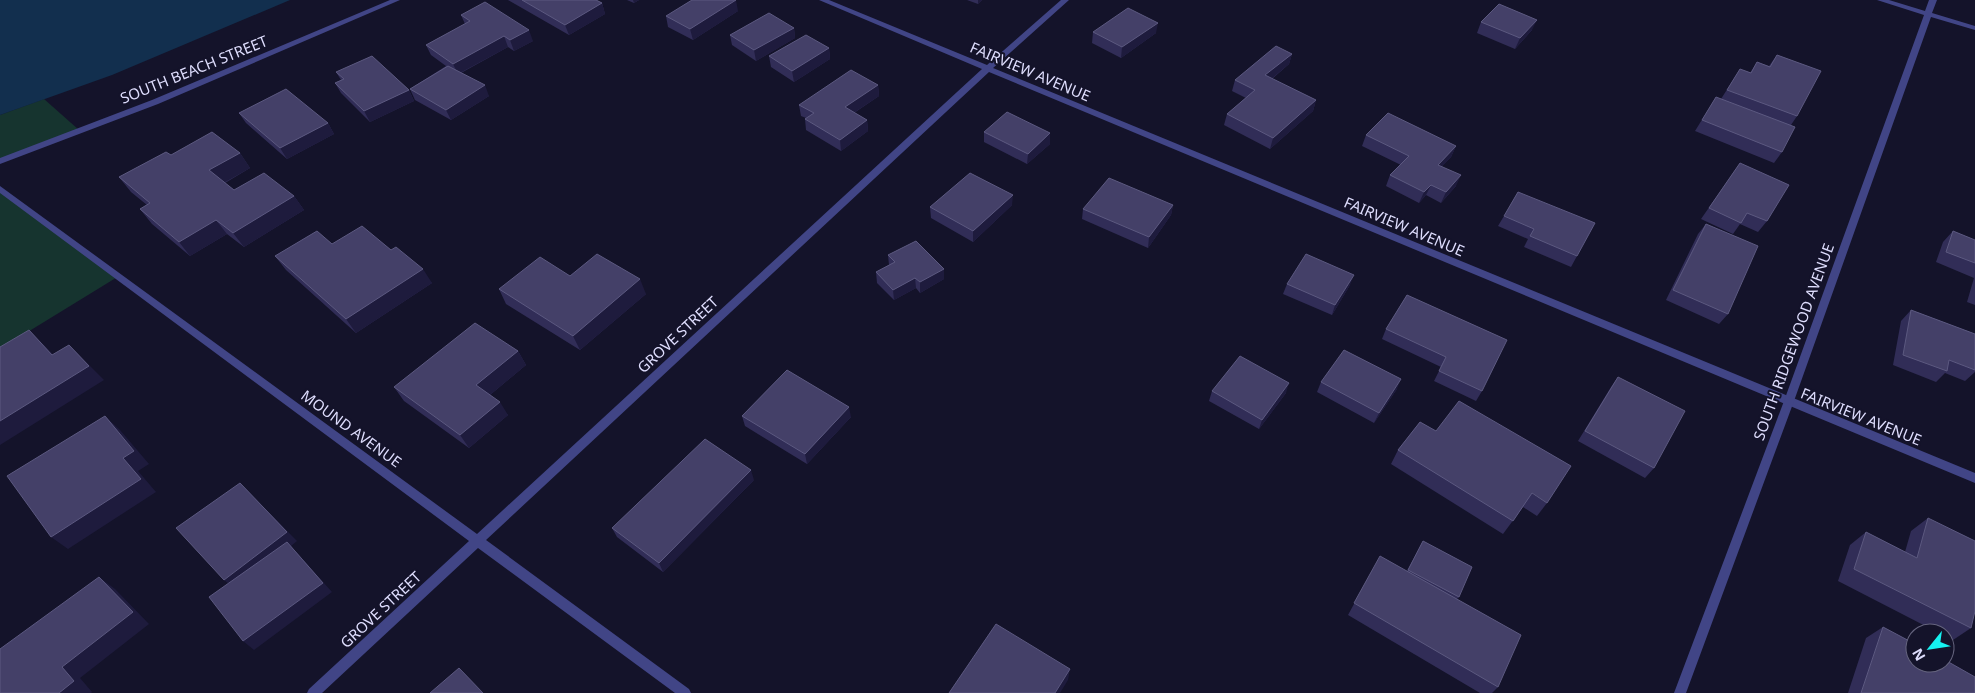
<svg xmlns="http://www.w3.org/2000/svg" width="1975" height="693" font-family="'Noto Sans',sans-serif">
  <rect width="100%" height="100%" fill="#14132a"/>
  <path fill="#16342f" d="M44 99 79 130 0 161V115Z
    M0 189 119 276 0 349Z"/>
  <path fill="#122f4e" d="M0 0H290L112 75 0 115Z"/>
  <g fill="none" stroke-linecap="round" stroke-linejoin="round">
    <path fill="#414586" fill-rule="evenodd" d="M819 0H829L987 65 1061 0H1069L993 68 1975 473V483L989 72 486 540 689 689 691 693H675L478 548 322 693H307L309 689 469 541 0 193V186L477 534 982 69Z"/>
    <path fill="#414586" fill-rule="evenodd" d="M390 0H400L158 104 0 164V158L152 100Z
      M1877 0H1889L1925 11 1929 0H1937L1932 13 1975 26V30L1931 17 1794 401 1686 693H1674L1784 401 1924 15Z"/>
  </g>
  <path fill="#312d57" d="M508 0H596L602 3 605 14 569 35Z
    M627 0H639L634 3Z
    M967 0H982L978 4Z
    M738 11 693 40 668 27 666 16Z
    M461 15 533 41 514 51 508 47 461 73 489 96 451 120 415 100 410 89 446 66 431 55 426 45 465 24Z
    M1481 22 1532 30 1515 49 1477 33Z
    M794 28 795 38 756 61 732 45 730 35Z
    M1093 32 1156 33 1121 58 1092 43Z
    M829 48 830 59 794 82 771 67 769 56Z
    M1292 54 1289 64 1272 79 1316 100 1313 111 1270 149 1224 125 1227 114 1246 98 1232 91 1235 80Z
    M1777 55 1797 116 1791 125 1782 152 1774 163 1695 131 1716 97 1721 99 1740 69 1750 73 1757 62 1769 66Z
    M336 72 409 90 414 101 370 122 341 93 335 83 341 80Z
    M878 85 879 96 854 113 867 120 868 131 841 151 806 130 805 119 806 118 801 116 799 105Z
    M239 113 328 123 334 134 287 159 246 123Z
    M984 132 1050 133V144L1027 164 984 142Z
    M1366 135 1456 146 1451 157 1442 166 1456 186 1441 203 1426 195 1419 203 1386 186 1390 175 1401 165 1362 146Z
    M240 153 250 168 225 183 234 190 294 196 304 210 244 247 227 234 190 256 152 224 140 209 147 205 131 192 119 177 171 155Z
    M1740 163 1767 221 1758 232 1740 224 1733 234 1701 219Z
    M1518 192 1577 256 1571 267 1524 247 1528 239 1498 226 1504 216Z
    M1012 205 973 242 931 218 930 207Z
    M1173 205 1171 215 1148 248 1082 219 1083 209Z
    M1706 224 1728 314 1719 324 1666 300 1698 234Z
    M1953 231 1975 240V305L1967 302 1974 278 1936 262 1943 242Z
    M332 244 391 250 432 283 356 333 286 270 275 256Z
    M888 255 944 279 920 293 916 288 894 300 877 283 876 272 889 265Z
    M570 276 646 294 580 350 506 304 499 289Z
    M1287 284 1350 285 1332 315 1283 294Z
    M1407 295 1482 391 1476 401 1434 381 1441 367 1382 339 1386 329Z
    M1911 310 1975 334V372L1965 381 1945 373 1936 382 1893 365 1901 321Z
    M518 351 526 365 490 395 508 415 469 448 404 401 394 387Z
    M1618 377 1654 468 1645 478 1578 441 1611 387Z
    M1321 382 1397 389 1374 423 1317 392Z
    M1212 391 1286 393 1259 429 1209 401Z
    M742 416 851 417 807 464 745 426Z
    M1420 422 1547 503 1537 516 1523 507 1503 534 1391 464 1398 450Z
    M754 480 663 572 617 537 612 528Z
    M1928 518 1971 628 1953 640 1945 636V633H1939L1838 581 1850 545 1866 532 1905 552 1911 531Z
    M1423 541 1459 597 1457 599 1498 687 1492 693H1480L1348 615 1373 569 1407 571Z
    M1883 627 1975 693H1848L1866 638Z"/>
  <path fill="#1e1b3d" d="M633 0H639L634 3Z
    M736 0 738 11 693 40 690 29Z
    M978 0H982L978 4Z
    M602 3 605 14 569 35 565 25Z
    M1537 20 1532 30 1515 49 1520 38Z
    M1158 23 1156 33 1121 58 1122 47Z
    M794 28 795 38 756 61 754 50Z
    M529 30 533 41 514 51 510 40Z
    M504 36 508 47 458 74 453 64Z
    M829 48 830 59 794 82 792 71Z
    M1292 54 1289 64 1263 86 1265 75Z
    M485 85 489 96 451 120 446 110Z
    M878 85 879 96 846 118 845 107Z
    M409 90 414 101 370 122 364 111Z
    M1316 100 1313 111 1270 149 1273 138Z
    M867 120 868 131 841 151 840 140Z
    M328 123 334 134 287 159 280 148Z
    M1050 133V144L1027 164 1028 154Z
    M1456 146 1451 157 1434 175 1438 165Z
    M240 153 250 168 220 185 209 170Z
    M1461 175 1456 186 1441 203 1446 192Z
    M1431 185 1426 195 1419 203 1424 192Z
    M1013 195 1012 205 973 242V231Z
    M294 196 304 210 244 247 233 233Z
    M1173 205 1171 215 1148 248 1149 237Z
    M216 220 227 234 190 256 179 242Z
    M423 269 432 283 356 333 346 319Z
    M944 269V279L920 293V282Z
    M1354 275 1350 285 1332 315 1335 305Z
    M915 278 916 288 894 300 893 290Z
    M640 279 646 294 580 350 573 336Z
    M29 330 44 345 67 369 52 355Z
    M69 345 104 380 0 445V421Z
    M518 351 526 365 485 399 476 385Z
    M1401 379 1397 389 1374 423 1379 413Z
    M1289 383 1286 393 1259 429 1262 420Z
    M500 402 508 415 469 448 460 435Z
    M849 407 851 417 807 464 805 454Z
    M105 416 120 430 149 464 138 471 156 492 68 549 51 537 123 458Z
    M751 470 754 480 663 572 659 563Z
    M240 483 297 541 291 546 332 592 254 650 243 641 234 588 224 580Z
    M99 577 115 589 149 624 80 678 92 692 91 693H59L62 667Z
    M1070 669 1068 680 1060 693H1055Z"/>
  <path fill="#444068" stroke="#5c5980" d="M522 0H596L602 3 565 25Z
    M692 0H736L690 29 666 16Z
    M485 2 529 30 510 40 504 36 453 64 426 45 470 21 461 15Z
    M1499 4 1537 20 1520 38 1481 22Z
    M1128 8 1158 23 1122 47 1093 32Z
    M769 13 794 28 754 50 730 35Z
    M806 35 829 48 792 71 769 56Z
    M1276 46 1292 54 1265 75 1316 100 1273 138 1227 114 1255 90 1235 80Z
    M1777 55 1821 71 1797 116 1727 90 1740 69 1751 73 1757 62 1770 67Z
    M372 56 409 90 364 111 335 83 344 79 336 72Z
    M448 66 485 85 446 110 410 89Z
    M851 70 878 85 845 107 867 120 840 140 805 119 814 113 799 105Z
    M286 89 328 123 280 148 239 113Z
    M1716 97 1795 127 1782 152 1702 120Z
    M1007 112 1050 133 1028 154 984 132Z
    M1388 113 1456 146 1438 165 1461 175 1446 192 1431 185 1424 192 1390 175 1409 156 1366 135Z
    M212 132 240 153 209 170 234 190 264 173 294 196 233 233 216 220 179 242 140 209 150 203 119 177 166 152 171 155Z
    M1740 163 1789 185 1767 221 1747 213 1741 223 1709 208Z
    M970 173 1013 195 973 231 930 207Z
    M1109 178 1173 205 1149 237 1083 209Z
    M1518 192 1595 223 1577 256 1530 236 1534 229 1504 216Z
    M1706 224 1758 246 1728 314 1673 290Z
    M362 226 391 250 396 247 423 269 346 319 275 256 317 231 332 244Z
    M1953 231 1975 240V263L1946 252Z
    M916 241 944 269 920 282 915 278 893 290 876 272 895 262 888 255Z
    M597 254 640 279 573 336 499 289 540 257 570 276Z
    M1306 254 1354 275 1335 305 1287 284Z
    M1407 295 1507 340 1482 391 1439 371 1446 357 1386 329Z
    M1911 310 1975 334V370L1949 360 1947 371 1903 355Z
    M475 323 518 351 476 385 500 402 460 435 394 387Z
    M29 330 52 355 69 345 89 366 0 421V347Z
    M1344 350 1401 379 1379 413 1321 382Z
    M1240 356 1289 383 1262 420 1212 391Z
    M787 370 849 407 805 454 742 416Z
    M1618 377 1685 411 1654 468 1585 431Z
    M1459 401 1571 466 1547 503 1532 493 1513 521 1398 450 1420 422 1436 431Z
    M105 416 134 451 123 458 141 479 51 537 7 476Z
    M705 439 751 470 659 563 612 528Z
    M240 483 287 532 224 580 176 528Z
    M1928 518 1975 541V611L1971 628 1854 569 1866 532 1917 558Z
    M1423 541 1472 567 1459 597 1408 570Z
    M287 542 323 583 243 641 209 597Z
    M1380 556 1521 635 1498 687 1354 603Z
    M99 577 133 612 62 667 74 681 59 693H0V649Z
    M996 624 1070 669 1055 693H949Z
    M1883 627 1915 644V663H1945V660L1975 677V693H1861Z
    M459 668 483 693H430Z"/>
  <g text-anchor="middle" stroke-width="4" stroke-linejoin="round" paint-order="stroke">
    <g font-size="15" fill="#deddfd" stroke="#14132a">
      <text transform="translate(194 70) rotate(-22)" y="5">SOUTH BEACH STREET</text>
      <text transform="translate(1030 72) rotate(23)" y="5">FAIRVIEW AVENUE</text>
      <text transform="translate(1404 227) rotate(23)" y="5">FAIRVIEW AVENUE</text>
      <text transform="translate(678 335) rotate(-43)" y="5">GROVE STREET</text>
      <text transform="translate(1794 342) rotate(-70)" y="5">SOUTH RIDGEWOOD AVENUE</text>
      <text transform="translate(1861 417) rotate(22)" y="5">FAIRVIEW AVENUE</text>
      <text transform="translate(351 429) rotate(36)" y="5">MOUND AVENUE</text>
      <text transform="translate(381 610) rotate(-43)" y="5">GROVE STREET</text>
    </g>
  </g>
  <g transform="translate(1930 648) rotate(240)"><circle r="24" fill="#14132a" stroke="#65647e"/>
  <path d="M0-4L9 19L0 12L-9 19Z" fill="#15f1f0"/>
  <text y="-8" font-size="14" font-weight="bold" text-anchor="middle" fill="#deddfd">N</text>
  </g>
</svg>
